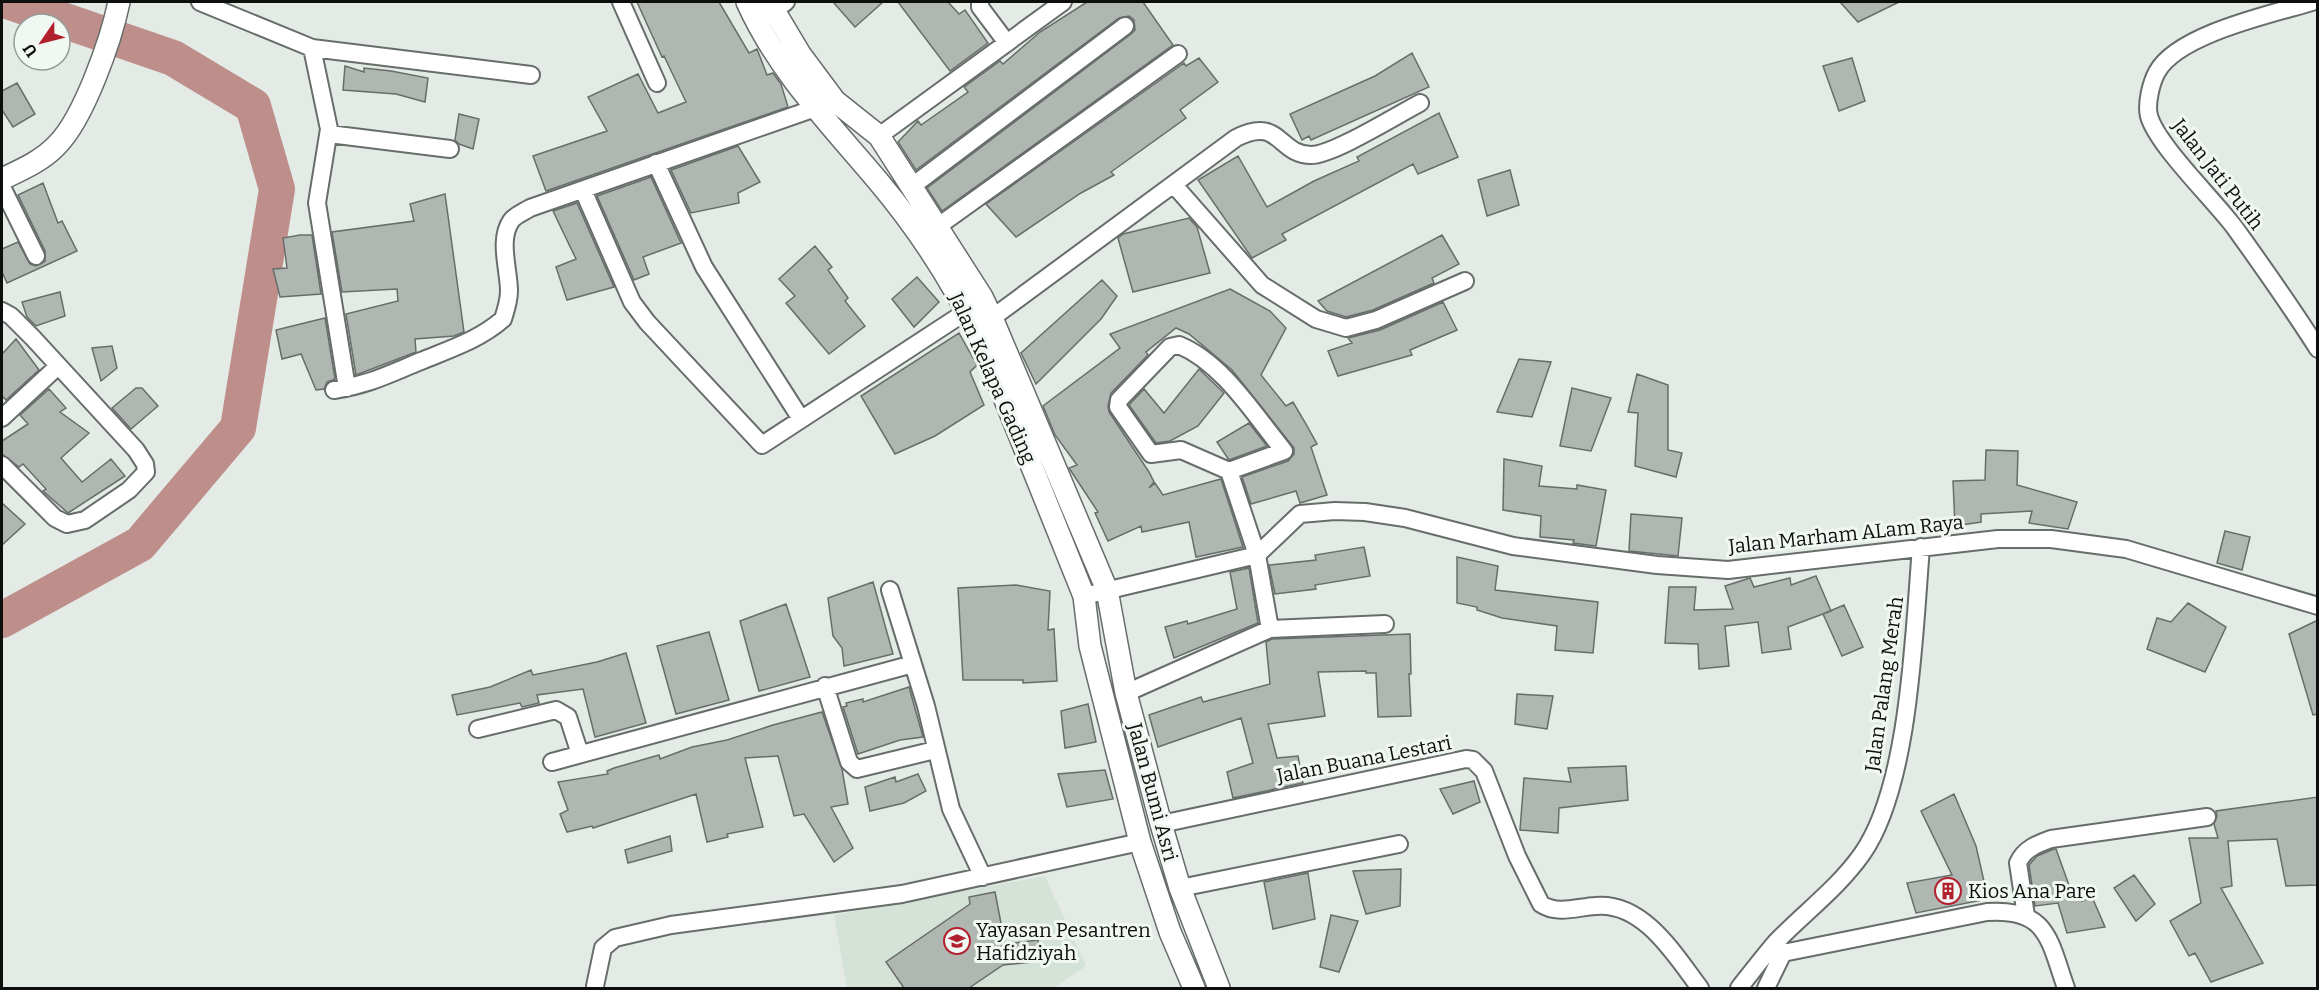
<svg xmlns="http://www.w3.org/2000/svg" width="2319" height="990" font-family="Bitter,serif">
  <rect width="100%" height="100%" fill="#e4ebe6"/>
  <path fill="#d4e2d8" d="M1045 876 1086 966 1054 988H847L834 915Z"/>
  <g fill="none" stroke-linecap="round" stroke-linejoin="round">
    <path stroke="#be8e8b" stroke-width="36" d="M2 620 140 544 238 428 277 189 253 106 173 58 10 2"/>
  </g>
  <path fill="#b0b7b2" stroke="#676d69" stroke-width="1.5" d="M637 2H719L749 53 757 49 767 75 773 73 781 84 788 107 546 191 533 156 607 131 588 97 638 74 658 113 686 102 664 56 662 57Z
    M833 2H883L855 27Z
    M898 2H948L959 14 965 10 988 43 950 71Z
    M1087 2H1143L1173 45 942 211 927 188 1131 34 1135 30 1134 20 1129 16 1119 18 916 170 898 142 918 121 921 125 968 92 964 87 1000 61 1003 64 1040 32Z
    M1840 2H1899L1858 22Z
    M1412 53 1429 87 1311 140 1309 136 1302 140 1290 114 1375 76Z
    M1199 58 1218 82 1180 110 1186 118 1111 172 1114 175 1081 193 1016 237 986 204 1184 63 1186 66Z
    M1852 58 1865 101 1839 111 1823 66Z
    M345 66 364 72V68L391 71 428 78 425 102 396 94 343 90Z
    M17 83 35 114 13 127 2 110V91Z
    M1439 113 1458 157 1418 174 1413 164 1282 234 1286 240 1252 258 1198 180 1238 156 1267 207 1314 181 1359 161 1357 157Z
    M459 114 479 119 473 149 459 144 455 140Z
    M738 146 760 182 738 193 739 203 691 213 671 170Z
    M1510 170 1519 205 1487 216 1478 180Z
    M651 177 681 243 643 257 649 274 634 280 597 196Z
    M43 183 58 223 62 221 77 251 7 283 2 272V249L18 242 30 264 36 266 45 261V251L18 195Z
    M445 194 464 332 454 336 415 339 416 352 356 375 346 314 398 301 397 289 342 292 332 232 414 221 410 204Z
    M577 203 614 287 567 300 556 267 576 259 553 211Z
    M1189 218 1197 227 1210 273 1133 292 1118 238 1123 234Z
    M300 235H312L321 294 280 297 273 269 287 268 283 238Z
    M1442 235 1459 264 1432 278 1434 283 1373 310 1346 317 1327 311 1318 301Z
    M815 246 832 267 828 270 848 298 845 301 865 326 829 354 786 303 795 296 779 279Z
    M917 277 939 302 914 327 892 299Z
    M1102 280 1117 296 1101 319 1036 384 1021 353Z
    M1230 289 1270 311 1286 328 1261 375 1286 406 1293 402 1306 424 1317 444 1311 447 1327 495 1300 503 1296 491 1251 504 1242 477 1288 461 1294 454V448L1232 370 1189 334 1176 328 1146 352 1148 355 1111 393 1108 406 1109 412 1149 472 1154 482 1149 488 1155 483 1163 495 1221 479 1243 547 1196 557 1189 522 1142 532 1141 526 1108 541 1095 513 1098 512 1069 468 1077 465 1055 435 1043 406 1120 348 1110 334Z
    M60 292 65 316 36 326 27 317 22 302Z
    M1443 302 1457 330 1410 350 1412 355 1338 376 1328 351 1352 343 1348 338 1380 330Z
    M325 318 335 379 327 382 324 389 316 390 301 354 282 359 276 330Z
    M959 333 977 365 970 372 984 405 935 436 895 454 861 396Z
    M16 339 39 370 6 400 2 396V354Z
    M112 346 117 368 101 381 92 348Z
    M1519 359 1551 362 1532 417 1497 412Z
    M1199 369 1224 393 1198 426 1170 441 1156 443 1129 405 1144 389 1164 413Z
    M1637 374 1668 385V450L1682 453 1676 477 1635 466 1638 413 1628 412Z
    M136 388H142L158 406 131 429 112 408Z
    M1572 388 1611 398 1591 451 1560 446Z
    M49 389 66 408 60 412 89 433 61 458 82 482 111 459 125 476 68 513 43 491 46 489 23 464 19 467 2 454V441L28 424 20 415Z
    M1249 423 1267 446 1229 460 1217 442Z
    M1986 450 2018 451 2017 485 2077 502 2068 529 2029 523 2032 511 1981 514V522L1955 526 1953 481 1985 480Z
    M1504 459 1542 466 1539 486 1577 489V485L1606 490 1596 546 1573 543 1574 540 1540 537 1541 516 1503 510Z
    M2 503 25 524 2 545Z
    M1631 514 1682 518 1678 556 1629 551Z
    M2225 531 2250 537 2242 570 2217 563Z
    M1364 547 1370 576 1315 585 1316 589 1275 594 1269 565 1316 560 1315 555Z
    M1457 557 1498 566 1495 590 1598 602 1593 653 1555 650 1557 626 1502 618 1477 610V607L1457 603Z
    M1249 568 1258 623 1174 658 1165 627 1187 621 1188 624 1237 609 1230 572Z
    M1816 576 1831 611 1788 627 1791 649 1762 653 1758 622 1725 626 1729 666 1699 669 1698 644 1665 643 1669 587H1696L1694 610 1733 609 1725 586 1750 578 1754 587 1790 578 1791 585Z
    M873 582 893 654 844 666 842 648 833 636 828 598Z
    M1016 585 1050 591 1048 630 1054 629 1057 681 1023 683V680H963L958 588Z
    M2188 603 2226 627 2205 672 2147 649 2157 618 2171 622Z
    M786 604 810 677 759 691 740 621Z
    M1844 605 1863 647 1842 656 1823 614Z
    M2318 620V714L2313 715 2289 634Z
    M709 632 729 700 676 714 657 646Z
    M1410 634 1411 674H1409L1411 716 1378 717 1376 673H1366V671L1318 672 1325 716 1268 724 1277 758 1298 756 1303 783 1233 798 1227 772 1253 763 1241 718 1158 747 1149 715 1201 697 1203 702 1270 684 1266 642 1272 639Z
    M626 653 646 723 595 737 583 689 537 695 539 703 522 707 520 703 457 715 452 695 490 687 531 670 533 675 597 662Z
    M909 687 923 737 900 740 858 754 843 707 847 706 846 703 863 699V702Z
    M1517 694 1553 696 1547 729 1515 724Z
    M1088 704 1096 742 1065 748 1061 711Z
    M822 712 842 769 848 804 831 807 853 848 834 862 804 814 794 816 778 756 745 758 763 827 727 834 728 837 707 842 696 794 593 828 592 826 567 832 560 814 568 810 558 782 608 774 607 771 614 768 659 755 660 759 692 747 727 740 773 725Z
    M1626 766 1628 800 1559 808 1558 833 1520 830 1524 778 1571 782 1568 768Z
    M1105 770 1113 799 1067 807 1058 774Z
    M918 774 926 791 904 803 870 811 865 787 895 777 896 782Z
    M1474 781 1480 802 1453 814 1440 789Z
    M1954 794 1976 846 1988 899 1916 913 1907 883 1952 875 1921 811Z
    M2318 797V885L2286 886 2277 839 2228 841 2232 886 2221 888 2263 963 2211 982 2195 953 2189 956 2170 921 2201 903 2189 838H2218L2214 824 2217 816 2216 811Z
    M670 836 672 851 628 863 625 850Z
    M2054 849H2056L2070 888H2075L2082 901 2092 897 2105 927 2067 933 2058 903 2035 906 2029 865 2037 856Z
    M1401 869 1400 906 1366 914 1353 871Z
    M1308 873 1315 919 1273 929 1264 882Z
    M2134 875 2155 904 2136 921 2114 888Z
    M995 892 1005 944 1038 940 1041 961 1003 965 969 988H904L886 962 970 904 969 897Z
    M1331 915 1358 921 1339 972 1320 967Z"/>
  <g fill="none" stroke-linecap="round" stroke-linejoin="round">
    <defs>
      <path id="minor" d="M200 2 312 48 531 75
        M621 2 657 83
        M980 2V7L1007 43
        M2312 2C2272 14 2178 34 2157 72 2151 83 2146 104 2149 116 2157 145 2215 201 2235 228 2263 267 2292 308 2318 349
        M773 11 786 2
        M312 48 329 129 317 203 347 388
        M329 134 450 149
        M879 136 1063 2
        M656 163 704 267 801 419
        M1174 185 1262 285 1316 319 1346 328 1376 320 1465 281
        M2 187 36 256
        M911 187 1125 26
        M583 190 632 302 647 322 762 445 967 311
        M937 227 1178 54
        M2 311 11 316 33 338 136 450 145 464 146 472 129 490 85 520 67 524 55 518 2 465
        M992 318 1236 138C1280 115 1278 155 1311 155 1333 155 1397 115 1420 103
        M334 390C368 385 389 374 421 361 450 349 479 340 503 319 506 310 509 301 509 291 509 270 498 240 511 221 515 215 524 212 530 208L824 105
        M2 418 57 367
        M1229 471 1284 451C1255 416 1223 363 1179 345L1170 347 1119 400 1118 407 1151 454 1181 450 1229 471 1257 555 1270 629 1385 624
        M890 590 926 706 951 809 983 877
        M1084 596 1257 555 1300 514 1335 511 1365 512 1405 518 1513 546 1657 565 1728 570 1998 539H2051L2126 549 2318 606
        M825 686 849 762 857 769 935 750
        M1126 693 1270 629
        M478 729 556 710 568 717 580 754
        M552 762 913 664
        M1161 824 1466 759 1473 760 1484 771 1517 856 1541 904C1557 915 1578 907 1595 906 1643 901 1675 955 1700 988
        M1180 888 1399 844
        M2026 916 2018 863C2024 849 2037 844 2051 839L2207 817
        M1776 943 1783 953 1987 912C2048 908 2049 940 2066 988
        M595 986 603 948 615 938 671 925 902 894 1140 842
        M1739 988C1751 973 1763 957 1776 942 1805 912 1838 888 1862 854 1910 786 1914 631 1921 547
        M1766 988 1783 953"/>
      <path id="tertiary" d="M747 2C778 71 830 124 878 181 920 231 956 287 983 345L1084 596 1090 646 1140 842 1170 932 1194 988
        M769 2 800 54 835 101 879 136 982 297 992 318 1107 590 1126 693 1161 824 1180 888 1219 988
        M2 179C21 170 42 161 57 145 84 118 111 40 119 2"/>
    </defs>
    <use href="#minor" stroke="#676d69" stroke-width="20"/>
    <use href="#tertiary" stroke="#676d69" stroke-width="24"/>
    <use href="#minor" stroke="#fff" stroke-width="16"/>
    <use href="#tertiary" stroke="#fff" stroke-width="21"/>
  </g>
  <defs>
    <symbol id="building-ring" viewBox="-11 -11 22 22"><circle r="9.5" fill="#f1f8f3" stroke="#b2202d" stroke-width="1.5"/><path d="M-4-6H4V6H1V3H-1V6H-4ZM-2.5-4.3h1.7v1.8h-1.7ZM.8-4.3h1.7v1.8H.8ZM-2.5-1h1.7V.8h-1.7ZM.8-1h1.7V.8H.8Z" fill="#b2202d"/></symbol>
    <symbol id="school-ring" viewBox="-11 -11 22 22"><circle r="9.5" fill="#f1f8f3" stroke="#b2202d" stroke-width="1.5"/><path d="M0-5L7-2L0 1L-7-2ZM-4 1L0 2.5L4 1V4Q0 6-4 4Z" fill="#b2202d"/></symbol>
  </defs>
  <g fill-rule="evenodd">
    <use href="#building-ring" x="1933" y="876" width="30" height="30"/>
    <use href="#school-ring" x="942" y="926" width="30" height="30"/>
  </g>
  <g text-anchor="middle" stroke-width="6" stroke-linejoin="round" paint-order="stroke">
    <g font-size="20" fill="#0d0f0d" stroke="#f1f8f3">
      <text transform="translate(2218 174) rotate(52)" y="7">Jalan Jati Putih</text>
      <text transform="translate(993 378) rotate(66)" y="7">Jalan Kelapa Gading</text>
      <text transform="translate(1846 534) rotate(-6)" y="7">Jalan Marham ALam Raya</text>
      <text transform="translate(1884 684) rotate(-82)" y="7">Jalan Palang Merah</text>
      <text transform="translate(1364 759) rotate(-11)" y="7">Jalan Buana Lestari</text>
      <text transform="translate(1153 792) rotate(75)" y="7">Jalan Bumi Asri</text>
    </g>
    <g font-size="20" fill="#0d0f0d" stroke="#f1f8f3" text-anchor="start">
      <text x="1968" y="898">Kios Ana Pare</text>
      <text x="976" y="937">Yayasan Pesantren<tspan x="976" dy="23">Hafidziyah</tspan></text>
    </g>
  </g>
  <rect width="2319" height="990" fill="none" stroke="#0d0f0d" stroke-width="6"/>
  <g transform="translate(42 42) rotate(235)"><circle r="28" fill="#f1f8f3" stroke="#969b97" stroke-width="1.5"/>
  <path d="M0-4.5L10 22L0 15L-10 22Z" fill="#b2202d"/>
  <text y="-9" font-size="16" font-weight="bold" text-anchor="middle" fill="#0d0f0d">U</text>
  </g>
</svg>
